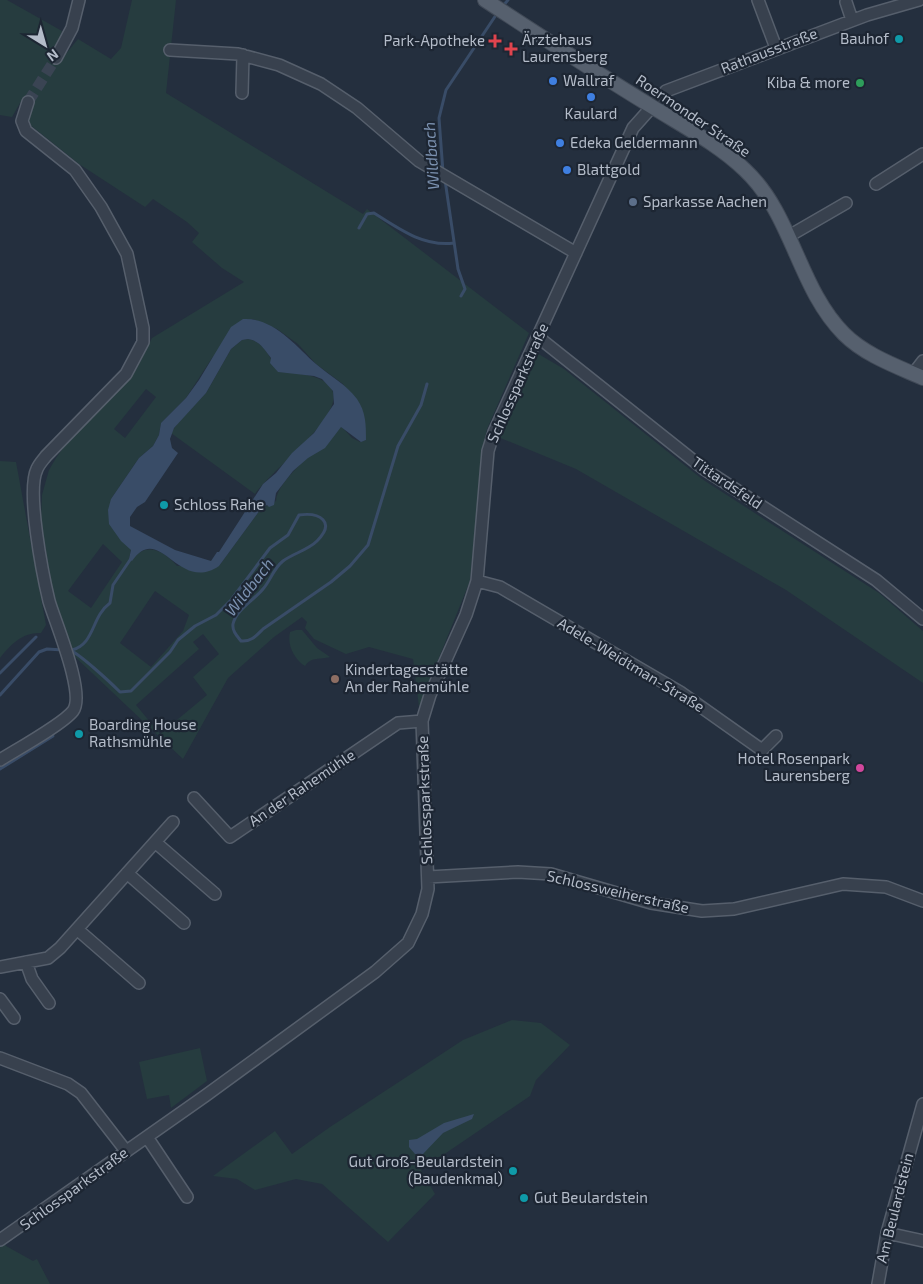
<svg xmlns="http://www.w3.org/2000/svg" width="923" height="1284" font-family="'Exo 2',sans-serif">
  <rect width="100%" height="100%" fill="#242f3e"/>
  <path fill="#263c3f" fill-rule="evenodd" d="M0 0H7L62 31 56 50 60 61 78 39 111 59 121 48 132 0H176L166 93 363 214 367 209 529 333 487 429 482 451 470 581 419 707 413 659 369 647 346 654 314 639 305 628 307 622 302 617 274 637 228 678 183 759 73 655 54 598 41 522 42 495 49 470 56 458 69 440 136 370 152 338 244 282 222 268 192 242 199 233 187 222 153 199 145 207 79 164 29 124 25 99 20 103 12 117 0 115ZM253 319 277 329 298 344 316 364 343 384 366 440 360 442 352 438 341 426C325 445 277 478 276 501L260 510 219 566H177C164 551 146 541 132 560L129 559 131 550 111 499 139 458 153 446 159 435 161 423 186 398 212 358ZM146 389 156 397 125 438 114 429ZM103 544 122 562 91 608 68 591ZM155 591 189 615 183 631 151 667 120 643ZM203 634 219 654 193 677 207 695 160 734 136 705 199 649 193 642Z
    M248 339C264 341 271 359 278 372 403 376 282 457 255 494L171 433 179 421 206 393 231 349 242 340Z
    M535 352 564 369 702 479 879 593 923 631V683L786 590 576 469 498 437Z
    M0 461 16 462 46 625 41 633C23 632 11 644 0 658Z
    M296 630H302L317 648 330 657C320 660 312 656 305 666 294 659 287 645 290 632Z
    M512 1020 541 1023 570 1045 536 1080 530 1096 421 1170 435 1194 388 1242 322 1184 296 1179 255 1190 237 1179 213 1176 275 1131 292 1154 330 1127 463 1040Z
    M200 1048 207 1081 171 1108 169 1095 147 1099 139 1062Z
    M0 1237 6 1246 33 1261 37 1259 50 1284H0Z"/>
  <path fill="#394c67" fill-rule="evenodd" d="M243 319C273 317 296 346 316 364 330 376 346 384 357 399 366 412 366 425 366 440L361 442 341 427 325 448 308 458 293 471 276 493 274 505 269 507 267 505 260 510 219 566C178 594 160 521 132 561L129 559 131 550 121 541 109 524 108 510 111 499 139 458 153 446 159 435 161 423 186 398 199 380 231 327ZM248 339C260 341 264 349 271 358L270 363 278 372 314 376 322 379 333 391 334 404 314 433 292 453 276 473 263 484 219 552H217L211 561 175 550 130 526V517L137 507 145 502 178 453 172 448 170 439 174 428 206 393 231 349 242 340Z
    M474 1114 472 1119 443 1133 423 1154H415L409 1147V1140L417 1139 444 1123Z"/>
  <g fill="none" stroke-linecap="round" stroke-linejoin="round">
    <path stroke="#394c67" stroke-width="3" d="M502 7 508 0
      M443 172 439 118 446 90 498 12
      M445 180 458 269 465 289 461 296
      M359 228 367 214 374 213C399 229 424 247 454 243
      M69 650C78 652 112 684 120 692L131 691 170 652 178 640 195 626 216 615 231 600 270 548 288 535 299 515C320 512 336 522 317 541 308 550 294 553 283 561 273 569 271 580 263 589 254 600 236 610 233 624 232 631 237 636 241 641 251 642 256 636 263 629L331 582 350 566 368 545 398 446 421 405 427 384
      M72 650C95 644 91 617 110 603L113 585 130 560
      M0 673 36 637
      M0 695 39 652 47 649 63 650
      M0 769 53 736"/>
    <path stroke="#3a4453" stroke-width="11" stroke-dasharray="11 5.5" stroke-linecap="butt" d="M28 102 56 58"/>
    <defs>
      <path id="minor" d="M758 0 776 48
        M846 2 852 20
        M170 50 238 54 279 65 321 84 357 108 419 161 576 253
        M56 58 72 28 79 0
        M242 93 243 55
        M876 184 923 154
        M789 236 846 203
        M538 337 704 469 876 580 923 619
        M913 374 923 361
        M477 581 500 587 680 692 762 750 776 736
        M0 760C16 750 63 724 73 711 86 694 55 622 49 601 43 576 26 491 37 469 39 464 43 460 46 456L126 374 143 342V328L127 254 101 207 75 170 26 131 22 121 28 102
        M194 798 230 837 398 723 422 721
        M155 842 215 894
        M127 873 184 923
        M428 877 518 872 551 874 651 903 702 911 734 909 843 884 886 887 923 901
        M78 930 139 983
        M26 962 32 979 49 1003
        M0 967 48 958 60 948 173 822
        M0 999 14 1018
        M0 1058 68 1084 81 1093 126 1151
        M147 1137 187 1197
        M887 1233 923 1241
        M0 1240 205 1096 375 972 408 943 422 914 428 889 422 721 430 695 466 615 477 581 488 451 494 432 633 128 666 91 867 15 919 0
        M878 1284 887 1233 923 1104"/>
      <path id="major" d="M485 0C540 36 595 72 651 106 683 126 718 144 745 170 793 215 798 288 844 334 865 355 896 366 923 378"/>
    </defs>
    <use href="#minor" stroke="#565f6c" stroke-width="14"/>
    <use href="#major" stroke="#414a57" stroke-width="16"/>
    <use href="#minor" stroke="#38414e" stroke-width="11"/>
    <use href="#major" stroke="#56606e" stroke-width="14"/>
  </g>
  <g fill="#0f9aa8" stroke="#1d2633" stroke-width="2">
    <circle cx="899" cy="39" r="5"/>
    <circle cx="164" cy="505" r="5"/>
    <circle cx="79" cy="734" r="5"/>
    <circle cx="513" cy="1171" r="5"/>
    <circle cx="524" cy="1198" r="5"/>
  </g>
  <g fill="#e0444e" stroke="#1d2633" stroke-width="2">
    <path d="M492.5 33.5h5v5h5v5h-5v5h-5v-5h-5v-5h5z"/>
    <path d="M508.5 41.5h5v5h5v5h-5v5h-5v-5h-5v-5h5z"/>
  </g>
  <g fill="#3f7fe0" stroke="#1d2633" stroke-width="2">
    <circle cx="553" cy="81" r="5"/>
    <circle cx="591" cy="97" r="5"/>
    <circle cx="560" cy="143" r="5"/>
    <circle cx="567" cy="170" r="5"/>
  </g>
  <circle fill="#2e9e5b" stroke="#1d2633" stroke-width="2" cx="860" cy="83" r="5"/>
  <circle fill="#5c6f8a" stroke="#1d2633" stroke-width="2" cx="633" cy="202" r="5"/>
  <circle fill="#8d6e63" stroke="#1d2633" stroke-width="2" cx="335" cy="679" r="5"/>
  <circle fill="#d1479c" stroke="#1d2633" stroke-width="2" cx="860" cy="768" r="5"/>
  <g text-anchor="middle" stroke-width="4.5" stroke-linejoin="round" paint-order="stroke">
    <g font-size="15" fill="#b4bcc9" stroke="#1d2633" text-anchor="start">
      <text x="889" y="44" text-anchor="end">Bauhof</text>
      <text x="522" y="45">Ärztehaus<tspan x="522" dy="17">Laurensberg</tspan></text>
      <text x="485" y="46" text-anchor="end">Park-Apotheke</text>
      <text x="563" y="86">Wallraf</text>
      <text x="850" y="88" text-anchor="end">Kiba &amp; more</text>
      <text x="591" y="119" text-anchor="middle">Kaulard</text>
      <text x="570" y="148">Edeka Geldermann</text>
      <text x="577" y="175">Blattgold</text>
      <text x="643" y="207">Sparkasse Aachen</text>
      <text x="174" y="510">Schloss Rahe</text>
      <text x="345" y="675">Kindertagesstätte<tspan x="345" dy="17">An der Rahemühle</tspan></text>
      <text x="89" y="730">Boarding House<tspan x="89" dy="17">Rathsmühle</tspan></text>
      <text x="850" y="764" text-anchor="end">Hotel Rosenpark<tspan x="850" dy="17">Laurensberg</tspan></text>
      <text x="503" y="1167" text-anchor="end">Gut Groß-Beulardstein<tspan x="503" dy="17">(Baudenkmal)</tspan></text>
      <text x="534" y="1203">Gut Beulardstein</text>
    </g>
    <g font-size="15" fill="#b4bcc9" stroke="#1d2633">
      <text transform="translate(769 51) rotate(-21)" y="5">Rathausstraße</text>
      <text transform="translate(693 116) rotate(34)" y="5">Roermonder Straße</text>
      <text transform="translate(518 383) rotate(-66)" y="5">Schlossparkstraße</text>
      <text transform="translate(727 483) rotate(34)" y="5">Tittardsfeld</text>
      <text transform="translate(631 665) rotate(31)" y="5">Adele-Weidtman-Straße</text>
      <text transform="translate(302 788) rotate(-34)" y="5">An der Rahemühle</text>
      <text transform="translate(425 800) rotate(-92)" y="5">Schlossparkstraße</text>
      <text transform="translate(618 892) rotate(13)" y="5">Schlossweiherstraße</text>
      <text transform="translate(74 1189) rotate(-36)" y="5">Schlossparkstraße</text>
      <text transform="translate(895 1208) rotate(-76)" y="5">Am Beulardstein</text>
    </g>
    <g font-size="16" font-style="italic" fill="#7c92b1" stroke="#1d2633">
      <text transform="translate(431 156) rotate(-94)" y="6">Wildbach</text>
      <text transform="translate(249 587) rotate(-52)" y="6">Wildbach</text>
    </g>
  </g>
  <g transform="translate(45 45) rotate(143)" stroke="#1d2633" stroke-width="4" paint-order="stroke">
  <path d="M0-4L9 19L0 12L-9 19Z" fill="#b4bcc9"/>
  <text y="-8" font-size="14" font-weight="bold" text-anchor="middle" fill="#b4bcc9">N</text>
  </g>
</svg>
